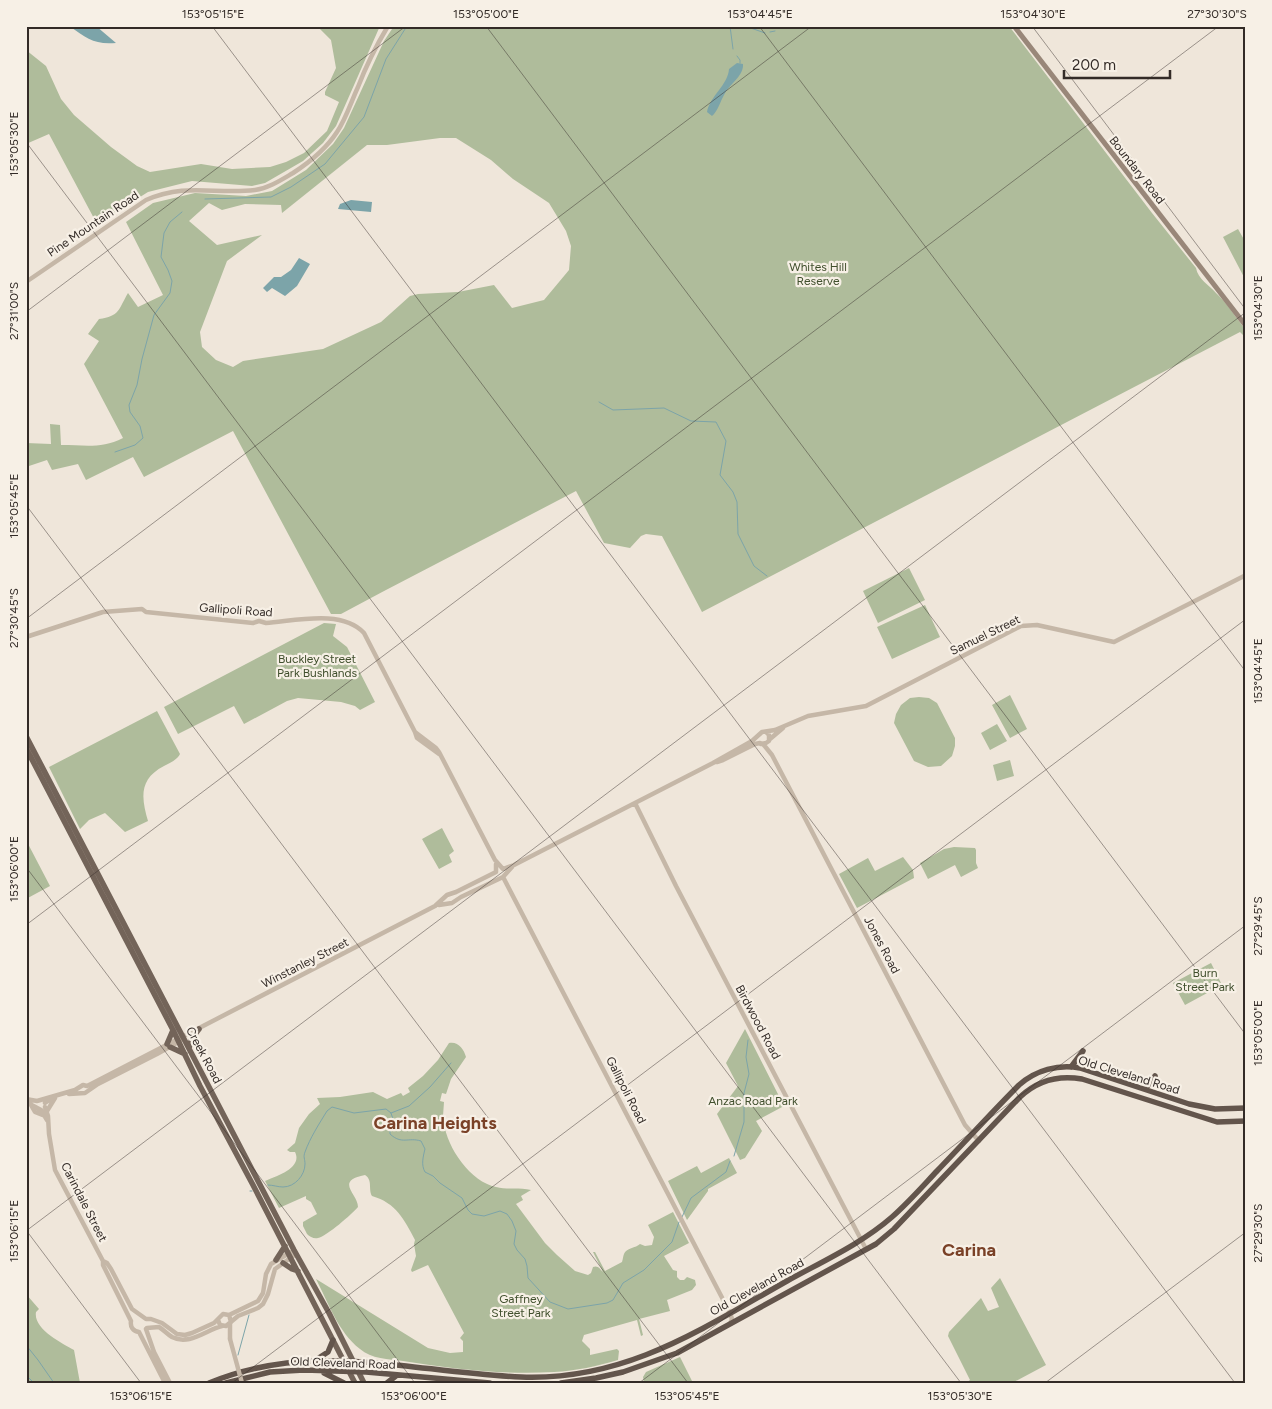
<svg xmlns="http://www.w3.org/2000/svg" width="1272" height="1409" font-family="Figtree,sans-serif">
  <rect width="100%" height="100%" fill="#efe6da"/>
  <path fill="#afbc9b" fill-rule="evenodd" d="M317 26H380L336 126 323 143 303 161 265 183 252 186 192 181 148 192 97 224 49 134 26 144V50L46 66 61 99 74 115 111 147 137 166 150 172 201 164 232 169 270 167 286 162 304 153 327 131 339 102 325 95V92L336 68 331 40Z
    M394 26H1009L1152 213 1196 268C1198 279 1209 285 1216 293 1227 303 1236 318 1246 330V338L1240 332 702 612 662 536 646 534 641 536 630 548 604 543 576 491C498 532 419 572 341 614H331L233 431 144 477 133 457 86 480 78 464 52 470 47 460 26 467V443L51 444 50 424 60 425 61 445C85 445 101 449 123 438L84 364 99 341 88 334 99 319C120 316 118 310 128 293L138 307 163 295 126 222 153 203 195 193 246 196 272 191 306 170 333 144 344 128 384 41ZM440 138H456L491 160 513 179 549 203 566 231 571 246 569 270 544 300 512 308 494 285 458 292 418 294 410 296 381 322 323 349 243 361 233 367 216 360 202 347 200 332 227 261 262 235 217 245 189 221 209 203 222 210 245 204 281 205 282 213 367 145H387Z
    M1238 229 1246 243V281L1223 237Z
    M909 568 925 600 878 623 863 591Z
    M925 605 940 637 892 659 877 627Z
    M324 623 336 624 333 636 347 647 375 702 360 710 355 706 341 702 298 698 287 701 244 724 234 706 178 734 164 707Z
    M1010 695 1027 729 1010 738 992 705Z
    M919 697 929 698 937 703 955 738V746L952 756 941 766 928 767 914 761 894 723 896 714 901 705 910 698Z
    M157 711 180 754C177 760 170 763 164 766 139 779 141 797 148 821L125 832 105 813 89 820 80 829 49 767Z
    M997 724 1007 741 990 750 981 733Z
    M1010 760 1014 776 997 781 993 765Z
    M442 828 454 851 449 855 452 862 439 869 422 839Z
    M26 840 50 886 26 899Z
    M954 847 975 848 976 850V863L978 868 961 877 955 865 928 879 920 863 944 849Z
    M903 857 913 870 914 878 857 908 839 874 868 858 875 871Z
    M1211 963 1222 985 1185 1005 1173 983Z
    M745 1029 784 1106 756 1121 762 1131 745 1158 740 1160 717 1114 738 1086 726 1063Z
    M449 1043C458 1041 464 1049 466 1057L451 1079 446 1094 442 1093 440 1101 444 1102 443 1116 439 1117 440 1124 444 1123C447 1148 471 1182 496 1187 508 1190 520 1187 531 1190L521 1196 523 1200 516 1204 545 1243 557 1255 575 1271 588 1275 591 1273 593 1267C598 1265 600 1269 603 1272L593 1252H595L605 1271 622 1262C623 1259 623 1256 624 1254 626 1248 636 1248 640 1244L645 1246 652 1245 654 1237 648 1225 673 1212 689 1243 664 1256 673 1270 677 1271V1277L680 1280H684L687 1277 695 1280 696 1285 692 1290 667 1300 670 1311 639 1319 643 1335 641 1336 637 1320 584 1335 582 1341 590 1349V1355L617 1349 619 1351 618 1360C597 1366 576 1371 554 1372 504 1375 453 1369 403 1361 389 1359 371 1359 360 1349 338 1332 328 1302 316 1279L428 1348 450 1353 463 1352V1341L460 1338 464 1333 428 1265 412 1272 411 1270 416 1256 414 1244 415 1240C404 1219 396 1203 372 1196 368 1189 373 1180 365 1175 334 1181 358 1194 358 1207 352 1214 327 1236 318 1238 314 1239 310 1237 307 1234L303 1226V1222L317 1214 311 1202 306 1199V1196L279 1208 265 1181C276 1176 303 1168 295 1152H290L287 1150 295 1143 299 1128 309 1114 320 1104 317 1098 340 1097 373 1092 387 1099 401 1093 403 1096 410 1092 408 1088 423 1076 438 1060Z
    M729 1158 737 1173 708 1189V1191L687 1220 668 1181 697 1166 701 1173Z
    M1000 1278 1046 1365 1012 1383H966L970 1380 948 1336 949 1332 981 1298 988 1311 999 1307 991 1288Z
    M26 1294 39 1309 36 1312C33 1329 62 1343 74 1350L80 1383H26Z
    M680 1357 693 1383H644L643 1377 646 1372Z"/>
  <path fill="#7ca4a9" d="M69 26H96L116 43C94 45 87 38 69 26Z
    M737 63 743 64C744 76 729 84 724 95 720 102 718 111 712 116L707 112C710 96 728 85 729 69Z
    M351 200 372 202 371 212 338 209 340 204Z
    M299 258 310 264 297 286 285 296 272 288 267 292 263 288 274 277H281L291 270Z"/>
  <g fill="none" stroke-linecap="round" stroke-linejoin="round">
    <path stroke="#7ca4a9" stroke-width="1" d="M730 26 733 49
      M745 26 765 33
      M770 32 775 31
      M737 56 740 60V63
      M205 199 271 197 291 187 325 164 364 117 386 59 407 26
      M599 402 613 410 664 408 691 421 716 422 726 441 720 475 733 492 737 502 738 534 754 566 767 576
      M115 452 135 445 143 438 140 426 130 412 129 405 137 385 142 359 154 315 170 293 172 281 168 270 161 257 164 233 170 222 182 212
      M391 1113 409 1106 430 1087 451 1063
      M734 1156 744 1122V1093L749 1074 746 1057 748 1040
      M268 1185C273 1185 278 1187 283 1187 295 1187 305 1175 305 1164 305 1159 303 1157 305 1152 310 1138 319 1124 327 1111L332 1107 354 1113 386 1109 391 1113 393 1119 390 1124V1134C402 1145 408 1137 421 1141L425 1149C423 1157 421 1165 425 1172L433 1176 440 1183 462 1198 468 1210 472 1214 484 1216 500 1211 507 1214 512 1221 516 1231 514 1244 517 1250 525 1259 527 1266 528 1278 550 1302 568 1309 607 1303 613 1300 623 1283 644 1270 672 1242 679 1222
      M250 1191H252
      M682 1217 691 1198 726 1172 730 1161
      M26 1345 38 1360 54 1383
      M238 1355 249 1315
      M26 1375 34 1383"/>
    <path stroke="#c5b7a7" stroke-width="4.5" d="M26 282 146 200C187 182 215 195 255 190 269 188 281 180 293 173 310 162 326 149 337 132 346 119 351 102 358 87 366 66 376 46 388 26
      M26 637 103 612 142 609 146 612 253 623 259 621 266 623C295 621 342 609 364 633L415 732 417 738 439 754
      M415 732 436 748 439 752 495 860 503 869 514 865 713 763 752 741 762 732 775 730 808 716 866 706 1021 626 1037 625 1114 642 1246 575
      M770 739 783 728
      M761 744 766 743 769 741V735L766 732
      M763 744 772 755 965 1125 979 1141
      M717 762 723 760 755 744 760 743
      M635 803 676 886 866 1249
      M503 877 730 1313 732 1319 730 1324
      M439 905 452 903 461 897 503 877 512 867
      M69 1094 85 1093 98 1084 157 1054 180 1041
      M26 1099 37 1101
      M37 1101 75 1090 83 1085 87 1086 91 1084 435 906 447 895 456 892 496 872V864
      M26 1102 41 1110 47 1120
      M45 1103 54 1097
      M31 1105 35 1112 45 1116
      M45 1107 48 1116 49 1134 55 1170 103 1261V1265L131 1321C130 1327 133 1331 139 1332
      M47 1111 55 1098
      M103 1261 107 1263 111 1269 132 1309 146 1319H151L162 1323 177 1334 185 1335 192 1333 214 1323 223 1314 229 1315 231 1322
      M229 1315 258 1301 263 1293 266 1274 271 1264 291 1252
      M218 1320 220 1325 226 1326 238 1316 258 1308 263 1304 268 1294 275 1269 296 1254
      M230 1324V1339
      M147 1328 159 1327C164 1330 167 1334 172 1337 189 1346 206 1330 222 1326
      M146 1329 154 1352 170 1383
      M139 1332 165 1383"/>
    <path stroke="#998779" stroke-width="5" d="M1014 26 1246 326"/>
    <path stroke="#736459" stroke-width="5.5" d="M26 736 294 1250 329 1313 364 1383
      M26 748 173 1030 200 1086 253 1185 355 1383
      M167 1044 173 1030
      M170 1047 185 1054
      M189 1048 192 1038 199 1029
      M276 1260 285 1246
      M283 1263 292 1269 298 1271"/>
    <path stroke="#63554c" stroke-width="5.5" d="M1071 1067 1083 1051
      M1145 1089 1155 1076
      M314 1361 328 1352 333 1340
      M324 1373 344 1383
      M209 1383C315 1339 413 1373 521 1377 625 1381 700 1330 787 1281 823 1261 861 1244 892 1217 908 1203 922 1187 937 1171 964 1143 991 1113 1019 1085 1036 1070 1058 1064 1080 1068L1189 1104 1215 1109 1246 1108
      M226 1383 270 1372 304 1370 366 1372 490 1383
      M387 1383 397 1375
      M561 1383 596 1378 623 1372 677 1353 876 1244 894 1229 1020 1097C1038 1080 1059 1075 1082 1079L1217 1122 1246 1121"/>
    <path stroke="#c5b7a7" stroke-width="4.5" d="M230 1339 242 1383"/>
  </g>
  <path fill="none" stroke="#332b27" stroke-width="1" stroke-opacity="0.45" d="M212 26 1235 1383M486 26 1246 1035M759 26 1246 672M1032 26 1246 310M26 142 961 1383M26 312 406 26M26 505 688 1383M26 619 812 26M26 867 415 1383M26 925 1219 26M26 1230 141 1383M26 1231 1246 312M232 1383 1246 619M639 1383 1246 925M1045 1383 1246 1232"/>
  <g text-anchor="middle" stroke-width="4.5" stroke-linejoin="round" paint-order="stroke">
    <g font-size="12" fill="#332b27" stroke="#f7f0e6">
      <text transform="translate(1137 170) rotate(52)" y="4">Boundary Road</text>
      <text transform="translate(93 224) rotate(-34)" y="4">Pine Mountain Road</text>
      <text transform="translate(236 610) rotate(4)" y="4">Gallipoli Road</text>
      <text transform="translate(985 635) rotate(-26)" y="4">Samuel Street</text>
      <text transform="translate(882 945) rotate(62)" y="4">Jones Road</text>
      <text transform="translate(305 963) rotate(-27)" y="4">Winstanley Street</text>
      <text transform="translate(758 1022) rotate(62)" y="4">Birdwood Road</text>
      <text transform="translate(204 1055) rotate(62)" y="4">Creek Road</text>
      <text transform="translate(1129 1075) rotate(17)" y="4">Old Cleveland Road</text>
      <text transform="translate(626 1090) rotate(63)" y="4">Gallipoli Road</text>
      <text transform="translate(84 1202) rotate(63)" y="4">Carindale Street</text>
      <text transform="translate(757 1287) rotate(-29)" y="4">Old Cleveland Road</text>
      <text transform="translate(343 1363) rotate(2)" y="4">Old Cleveland Road</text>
    </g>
    <g font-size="12" fill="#404f2d" stroke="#f7f0e6">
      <text x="818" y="271">Whites Hill<tspan x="818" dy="14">Reserve</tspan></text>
      <text x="317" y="663">Buckley Street<tspan x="317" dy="14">Park Bushlands</tspan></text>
      <text x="1205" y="977">Burn<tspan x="1205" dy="14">Street Park</tspan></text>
      <text x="753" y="1105">Anzac Road Park</text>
      <text x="521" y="1303">Gaffney<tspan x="521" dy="14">Street Park</tspan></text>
    </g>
    <g font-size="18" font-weight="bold" fill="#7a4127" stroke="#f7f0e6">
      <text x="435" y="1129">Carina Heights</text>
      <text x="969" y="1256">Carina</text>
    </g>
  </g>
  <rect width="1272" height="1409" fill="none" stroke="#f7f0e6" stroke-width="55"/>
  <path d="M1064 70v8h106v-8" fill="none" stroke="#332b27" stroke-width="2.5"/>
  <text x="1072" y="70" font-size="15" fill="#332b27" stroke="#f7f0e6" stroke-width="4" paint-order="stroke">200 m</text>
  <rect x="28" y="28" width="1216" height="1354" fill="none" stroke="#332b27" stroke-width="2"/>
  <g font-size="12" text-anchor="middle" fill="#332b27">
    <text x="213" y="18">153°05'15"E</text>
    <text x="486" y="18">153°05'00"E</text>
    <text x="760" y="18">153°04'45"E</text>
    <text x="1033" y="18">153°04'30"E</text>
    <text x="1217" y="18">27°30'30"S</text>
    <text transform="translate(14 144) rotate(-90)" y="4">153°05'30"E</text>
    <text transform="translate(1258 308) rotate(-90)" y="4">153°04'30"E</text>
    <text transform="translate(14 311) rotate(-90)" y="4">27°31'00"S</text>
    <text transform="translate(14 506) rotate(-90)" y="4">153°05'45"E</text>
    <text transform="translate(14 618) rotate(-90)" y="4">27°30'45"S</text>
    <text transform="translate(1258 671) rotate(-90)" y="4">153°04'45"E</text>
    <text transform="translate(14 869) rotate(-90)" y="4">153°06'00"E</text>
    <text transform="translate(1258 926) rotate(-90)" y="4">27°29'45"S</text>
    <text transform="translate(1258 1033) rotate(-90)" y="4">153°05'00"E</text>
    <text transform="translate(14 1231) rotate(-90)" y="4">153°06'15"E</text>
    <text transform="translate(1258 1233) rotate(-90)" y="4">27°29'30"S</text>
    <text x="141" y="1400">153°06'15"E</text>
    <text x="414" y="1400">153°06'00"E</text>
    <text x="687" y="1400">153°05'45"E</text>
    <text x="960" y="1400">153°05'30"E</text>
  </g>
</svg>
